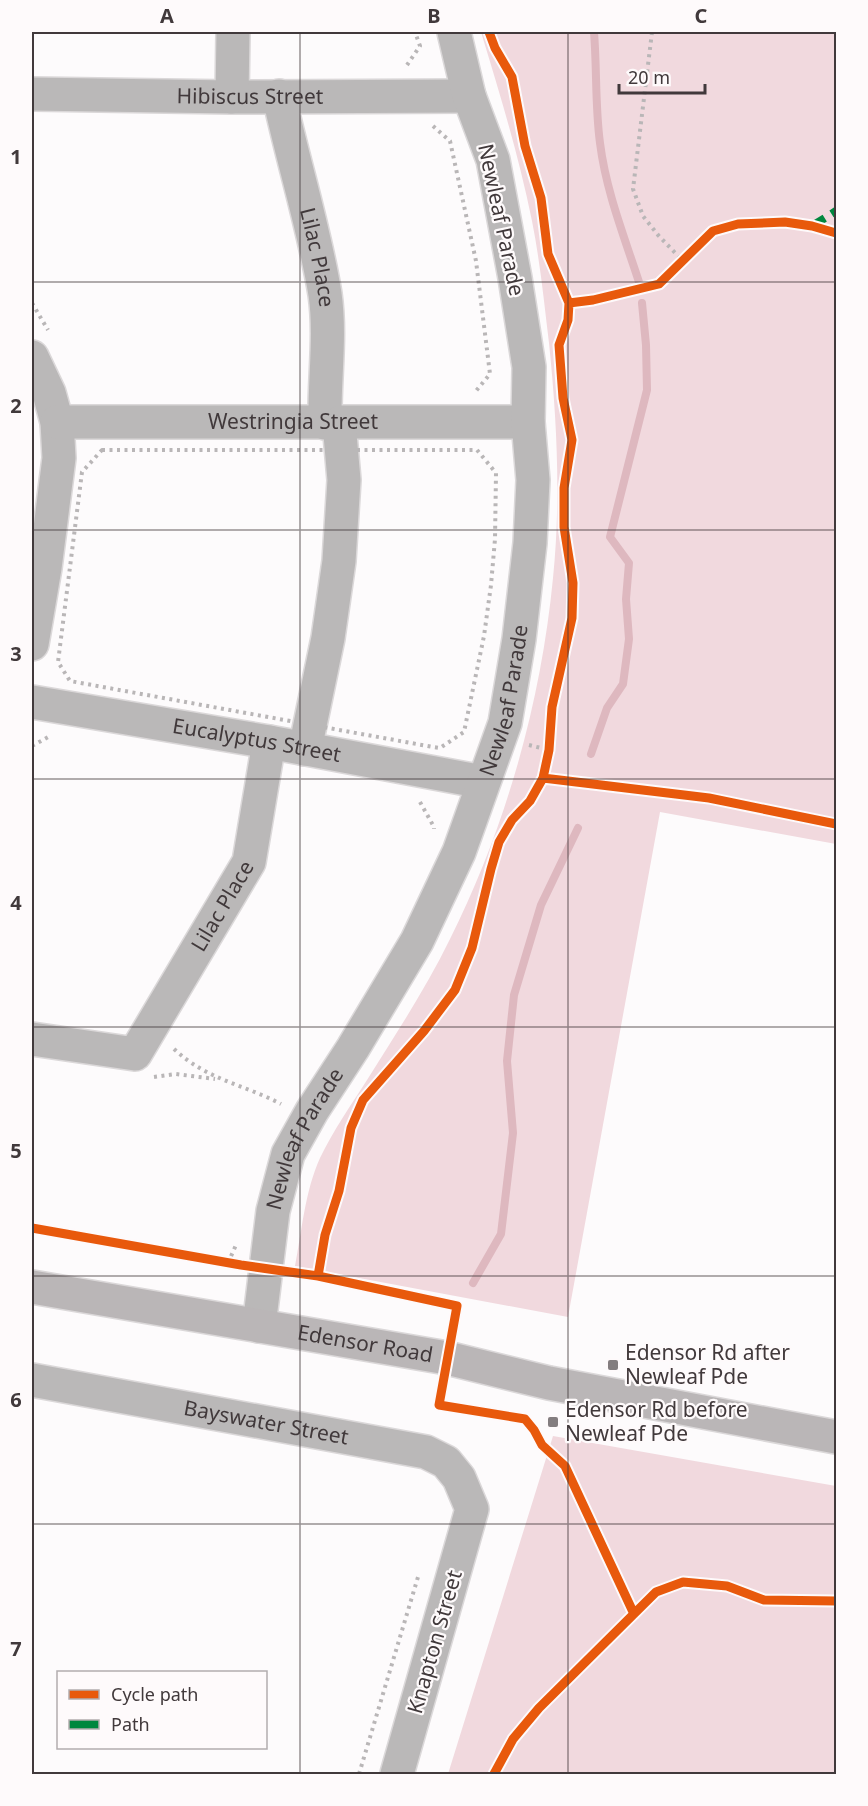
<svg xmlns="http://www.w3.org/2000/svg" width="868" height="1806" font-family="'Noto Sans',sans-serif">
  <rect width="100%" height="100%" fill="#fdfbfc"/>
  <path fill="#f1d9de" d="M481 32H836V844L660 812 568 1317 295 1266C302 1230 305 1191 320 1158 333 1131 351 1105 367 1080 396 1034 426 988 450 939 506 827 541 702 553 578 561 500 557 421 549 343 544 302 540 261 532 221 519 157 500 94 481 32Z
    M553 1436 836 1486V1774H448Z"/>
  <g fill="none" stroke-linecap="round" stroke-linejoin="round">
    <path stroke="#deb8bf" stroke-width="8" d="M594 32C597 69 595 106 600 143 606 191 624 236 639 282
      M591 754 607 708 623 684 629 639 626 599 629 563 610 537 647 390 646 345 642 303
      M473 1283 501 1234 513 1133 507 1061 514 995 541 905 578 828"/>
    <defs>
      <g id="minor">
        <path id="s1" d="M32 94 232 97 469 96"/>
        <path id="s2" d="M279 96C293 162 314 227 325 294 331 336 324 381 325 423"/>
        <path d="M232 97 233 32"/>
        <path d="M32 357 49 393 57 422 59 458 45 568 32 644"/>
        <path id="s3" d="M57 422H528"/>
        <path id="s4" d="M32 702 269 742 483 782"/>
        <path d="M305 749 328 638 339 561 344 480 339 423"/>
        <path id="s5" d="M32 1039 135 1054 249 862 269 742"/>
        <path id="s6" d="M259 1326 273 1211 288 1154 312 1111 353 1048 417 941 459 852 505 723 519 639 530 543 533 480 528 422 529 367 515 278 493 160 469 96 454 32"/>
        <path id="s7" d="M32 1380 426 1452 446 1462 459 1478 472 1509 397 1774"/>
      </g>
      <g id="secondary">
        <path id="s8" d="M32 1287 447 1358 549 1383 836 1437"/>
      </g>
    </defs>
    <use href="#minor" stroke="#dbd8d9" stroke-width="36"/>
    <use href="#secondary" stroke="#dbd8d9" stroke-width="36"/>
    <path stroke="#b9b6b7" stroke-width="4" stroke-dasharray="3 4.5" stroke-linecap="butt" d="M652 32 633 189 643 216 658 235 682 260
      M407 65 420 46 415 32
      M433 126 450 141 476 261 490 374 476 391
      M32 303 48 330
      M102 450H477L496 473 495 539 491 585 484 636 464 732 440 748 433 747 70 681 58 662 82 472Z
      M529 745 549 750
      M32 746 50 736
      M420 802 434 827V829
      M174 1049C207 1080 243 1084 281 1104
      M154 1077 176 1074 215 1079
      M228 1263 236 1245
      M359 1774 418 1577"/>
    <use href="#minor" stroke="#bab8b8" stroke-width="33"/>
    <use href="#secondary" stroke="#bab6b7" stroke-width="33"/>
    <path stroke="#00873e" stroke-width="8" stroke-dasharray="15 8" stroke-linecap="butt" d="M812 226 836 211"/>
    <defs>
      <path id="cycleway" d="M569 303 593 300 659 284 713 231 738 224 785 222 812 226 836 233
        M543 778 709 798 836 824
        M32 1228 241 1265 318 1276 457 1306 439 1405 525 1419 534 1430 542 1445 565 1466 634 1614
        M318 1276 325 1235 339 1191 351 1128 363 1100 424 1031 455 990 472 948 491 869 499 842 512 820 530 801 543 778 549 750 552 707 572 618 573 583 564 527V488L572 440 563 398 559 345 568 320 569 303 548 254 541 198 525 146 512 77 495 48 489 32
        M494 1774 513 1739 539 1708 656 1592 683 1582 727 1586 764 1600 836 1601"/>
    </defs>
    <use href="#cycleway" stroke="#fefafb" stroke-width="13"/>
    <use href="#cycleway" stroke="#e8590c" stroke-width="9"/>
  </g>
  <path fill="none" stroke="#41393b" stroke-width="1.5" stroke-opacity="0.55" d="M300 32V1774M568 32V1774M32 282H836M32 530H836M32 779H836M32 1027H836M32 1276H836M32 1524H836"/>
  <g fill="#837d7f" stroke="#fefafb" stroke-width="2">
    <rect x="607" y="1359" width="12" height="12" rx="3"/>
    <rect x="547" y="1416" width="12" height="12" rx="3"/>
  </g>
  <g text-anchor="middle" stroke-width="4.5" stroke-linejoin="round" paint-order="stroke">
    <g font-size="21" fill="#41393b" stroke="#fefafb">
      <text dy="7" stroke="none"><textPath href="#s1" startOffset="218">Hibiscus Street</textPath></text>
      <text transform="translate(501 220) rotate(78)" y="7">Newleaf Parade</text>
      <text dy="7" stroke="none"><textPath href="#s2" startOffset="166">Lilac Place</textPath></text>
      <text dy="7" stroke="none"><textPath href="#s3" startOffset="236">Westringia Street</textPath></text>
      <text dy="7" stroke="none"><textPath href="#s6" startOffset="681">Newleaf Parade</textPath></text>
      <text dy="7" stroke="none"><textPath href="#s4" startOffset="228">Eucalyptus Street</textPath></text>
      <text dy="7" stroke="none"><textPath href="#s5" startOffset="276">Lilac Place</textPath></text>
      <text dy="7" stroke="none"><textPath href="#s6" startOffset="195">Newleaf Parade</textPath></text>
      <text dy="7" stroke="none"><textPath href="#s8" startOffset="338">Edensor Road</textPath></text>
      <text dy="7" stroke="none"><textPath href="#s7" startOffset="238">Bayswater Street</textPath></text>
      <text transform="translate(435 1642) rotate(-74)" y="7">Knapton Street</text>
    </g>
    <g font-size="21" fill="#41393b" stroke="#fefafb" text-anchor="start">
      <text x="625" y="1360">Edensor Rd after<tspan x="625" dy="24">Newleaf Pde</tspan></text>
      <text x="565" y="1417">Edensor Rd before<tspan x="565" dy="24">Newleaf Pde</tspan></text>
    </g>
  </g>
  <rect width="868" height="1806" fill="none" stroke="#fefafb" stroke-width="66"/>
  <rect x="57" y="1671" width="210" height="78" fill="#fefafb" stroke="#b2adae" stroke-width="1.5"/>
  <rect x="69" y="1690" width="30" height="9" fill="#e8590c" stroke="#b2adae" stroke-width="1.5"/>
  <text x="111" y="1701" font-size="18" fill="#41393b">Cycle path</text>
  <rect x="69" y="1720" width="30" height="9" fill="#00873e" stroke="#b2adae" stroke-width="1.5"/>
  <text x="111" y="1731" font-size="18" fill="#41393b">Path</text>
  <path d="M619 84v9h86v-9" fill="none" stroke="#41393b" stroke-width="3"/>
  <text x="628" y="84" font-size="18" fill="#41393b" stroke="#fefafb" stroke-width="4.5" paint-order="stroke">20 m</text>
  <rect x="33" y="33" width="802" height="1740" fill="none" stroke="#41393b" stroke-width="2"/>
  <g font-size="20" text-anchor="middle" font-weight="bold" fill="#41393b">
    <text x="167" y="23">A</text>
    <text x="434" y="23">B</text>
    <text x="701" y="23">C</text>
    <text x="16" y="164">1</text>
    <text x="16" y="413">2</text>
    <text x="16" y="661">3</text>
    <text x="16" y="910">4</text>
    <text x="16" y="1158">5</text>
    <text x="16" y="1407">6</text>
    <text x="16" y="1656">7</text>
  </g>
</svg>
